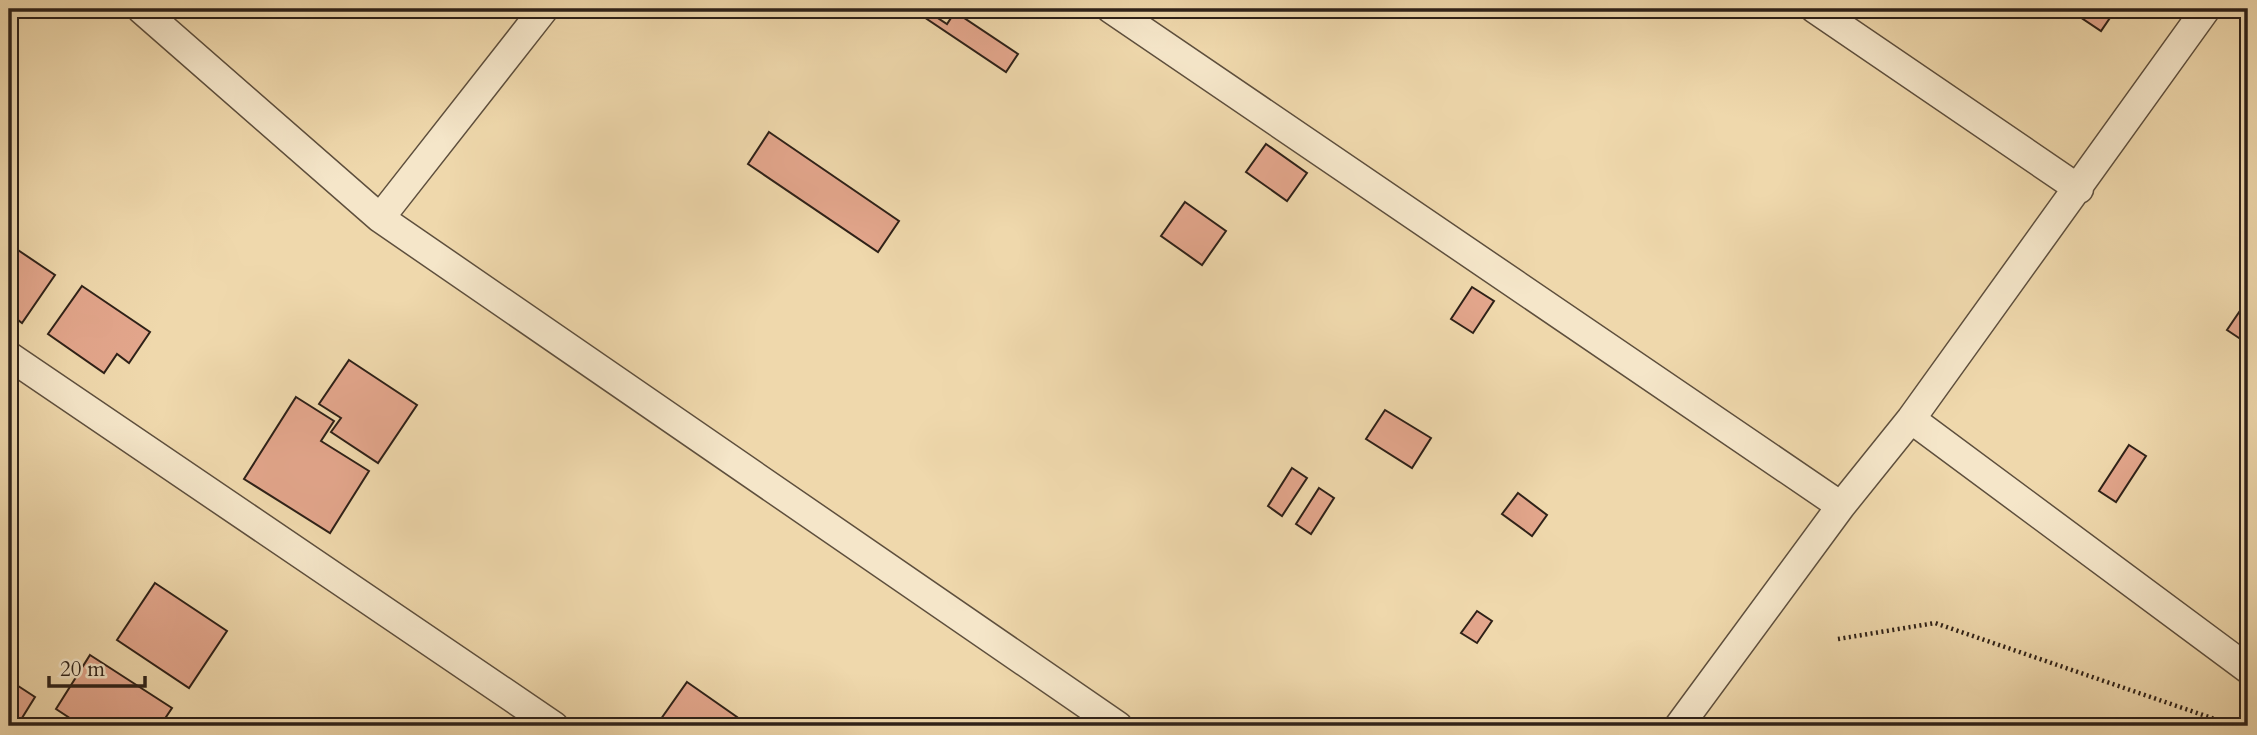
<svg xmlns="http://www.w3.org/2000/svg" width="2257" height="735" font-family="Cardo,serif">
  <rect width="100%" height="100%" fill="#efd8ac"/>
  <filter id="stains"><feTurbulence type="fractalNoise" baseFrequency=".00286" numOctaves="4"/><feColorMatrix values="0 0 0 0 .2 0 0 0 0 .09 0 0 0 0 .02 0 0 0 .5 -.17"/></filter>
  <radialGradient id="worn" r=".72"><stop offset=".6" stop-color="#630" stop-opacity="0"/><stop offset="1" stop-color="#630" stop-opacity=".3"/></radialGradient>
  <path fill="#e3a68c" stroke="#2e2118" stroke-width="2" d="M912 9H924L947 24 955 12 1018 54 1006 72Z
    M2068 9H2116L2101 31Z
    M769 132 899 221 878 252 748 164Z
    M1266 144 1307 173 1287 201 1246 172Z
    M1185 202 1226 231 1202 265 1161 236Z
    M9 244 55 275 22 323 9 313Z
    M82 286 150 332 129 363 117 354 104 373 48 334Z
    M1472 287 1494 301 1473 333 1451 319Z
    M2248 299V344L2227 330Z
    M349 360 417 405 378 463 331 432 341 418 319 404Z
    M296 397 334 421 321 441 369 471 330 533 244 479Z
    M1385 410 1431 438 1412 468 1366 439Z
    M2129 445 2146 456 2116 502 2099 491Z
    M1292 468 1307 478 1282 516 1268 506Z
    M1319 488 1334 498 1311 534 1296 524Z
    M1518 493 1547 515 1532 536 1502 514Z
    M155 583 227 631 189 688 117 640Z
    M1477 611 1492 621 1477 643 1461 633Z
    M90 655 172 708 160 726H82L56 709Z
    M9 680 35 697 17 726H9Z
    M687 682 737 717 731 726H656Z"/>
  <g fill="none" stroke-linecap="round" stroke-linejoin="round">
    <defs>
      <path id="street" d="M141 9 380 218 1118 726
        M1111 9 1841 506
        M1815 9 2079 189
        M380 218 544 9
        M9 356 554 726
        M1911 419 2248 669
        M1679 726 1841 506 1911 419 2206 9"/>
    </defs>
    <use href="#street" stroke="#5e4f3d" stroke-width="31"/>
    <path stroke="#2e2118" stroke-width="4.5" stroke-dasharray="2 3.5" stroke-linecap="butt" d="M1838 639 1935 623 2235 726"/>
    <use href="#street" stroke="#f5e6c9" stroke-width="28"/>
  </g>
  <rect width="2257" height="735" fill="none" stroke="#efd8ac" stroke-width="35"/>
  <rect x="10" y="10" width="2236" height="714" fill="none" stroke="#2e2118" stroke-width="3.5"/>
  <rect x="18" y="18" width="2222" height="700" fill="none" stroke="#2e2118" stroke-width="2"/>
  <path d="M49 676v10h96v-10" fill="none" stroke="#2e2118" stroke-width="3.5"/>
  <text x="60" y="676" font-size="21" fill="#2e2118" stroke="#f5e6c9" stroke-width="5" paint-order="stroke">20 m</text>
  <rect width="100%" height="100%" filter="url(#stains)"/>
  <rect width="100%" height="100%" fill="url(#worn)"/>
</svg>
